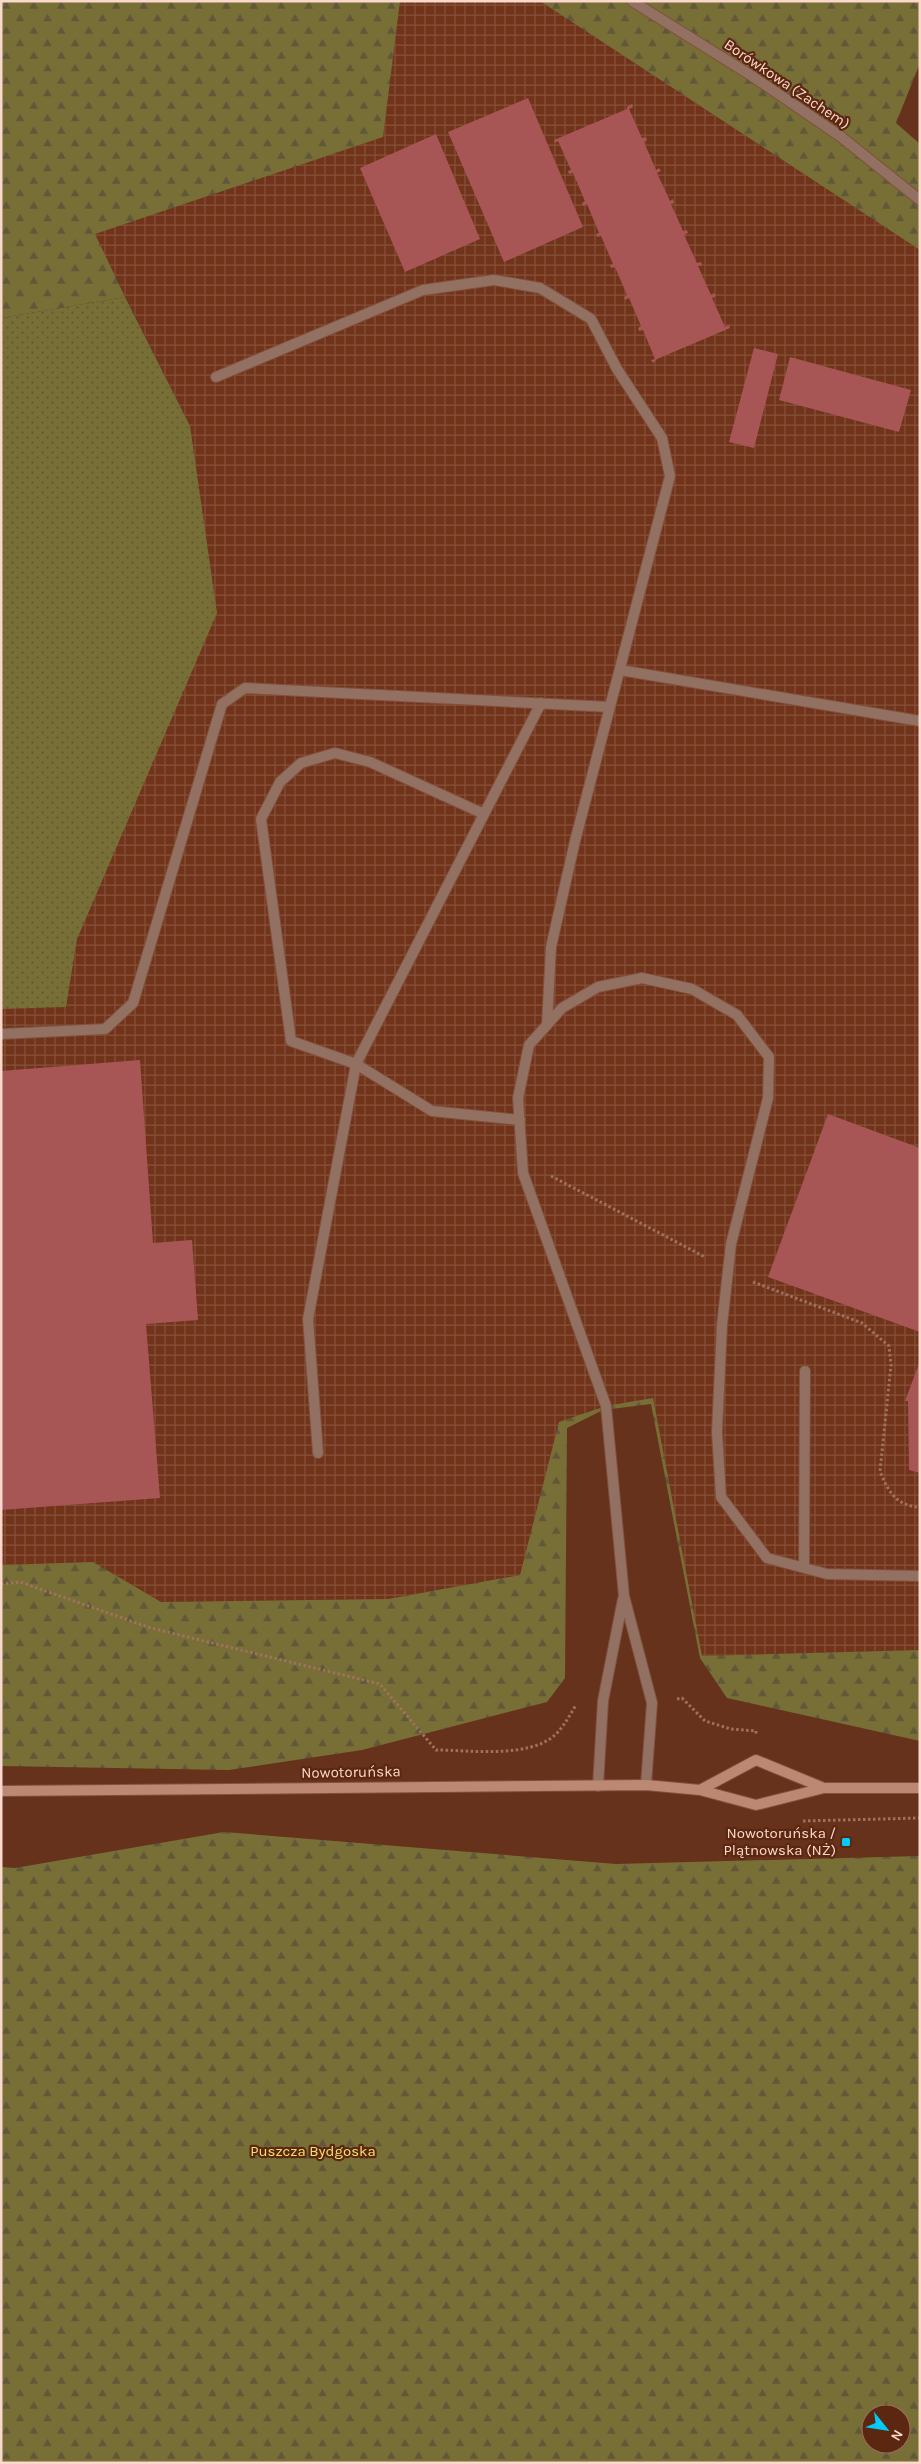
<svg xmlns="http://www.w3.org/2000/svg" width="921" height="2464" font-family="Karla,sans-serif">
  <defs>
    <pattern id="industrial-grid" width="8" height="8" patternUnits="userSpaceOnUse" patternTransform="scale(1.25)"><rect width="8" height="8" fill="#71341b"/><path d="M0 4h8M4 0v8" fill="none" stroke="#86513b"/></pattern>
    <pattern id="grass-dots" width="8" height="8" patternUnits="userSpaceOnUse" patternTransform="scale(1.25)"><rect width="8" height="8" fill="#776f36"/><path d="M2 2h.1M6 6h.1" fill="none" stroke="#61583a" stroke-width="1.8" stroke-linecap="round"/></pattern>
    <pattern id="forest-firs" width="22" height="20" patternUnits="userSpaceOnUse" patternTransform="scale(1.25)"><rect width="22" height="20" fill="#776f36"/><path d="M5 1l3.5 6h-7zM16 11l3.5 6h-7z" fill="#61583a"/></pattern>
  </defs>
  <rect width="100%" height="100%" fill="#67321c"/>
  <path fill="url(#industrial-grid)" d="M400 1H540L920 250V1650L702 1656 653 1398 559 1422 520 1575 388 1599 161 1602 93 1562 1 1565V1009L66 1007 77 939 190 426 94 234 383 137Z"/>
  <path fill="url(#grass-dots)" d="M125 297 190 426 217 613 77 939 66 1007 1 1009V318Z"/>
  <path fill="url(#forest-firs)" fill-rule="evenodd" d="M1 1H400L383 137 95 234 125 297 1 318Z
    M540 1H920V63L896 123 920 144V250Z
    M653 1398 702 1656 920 1650V1741L727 1698 700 1658 651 1404 603 1410 567 1428 565 1678 547 1702 362 1750 229 1770 1 1766V1565L93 1562 161 1602 388 1599 520 1575 559 1422 606 1406Z
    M224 1832 616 1864 920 1856V2463H1V1867L15 1868ZM871 2414H901V2444H871Z"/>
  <path fill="#a75655" d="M528 98 583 227 504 262 448 132Z
    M632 104 633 107 629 109 642 138 646 137 647 140 644 142 656 170 659 168 661 171 657 173 670 201 673 199 674 203 671 204 683 231 687 230 688 233 684 235 697 263 701 262 702 265 698 266 711 295 714 293 716 296 712 298 725 327 729 325 730 328 657 359 653 363 651 360 655 359 643 330 639 331 638 328 641 326 629 298 625 300 624 297 627 295 615 267 611 268 610 265 613 264 601 236 597 237 596 234 599 233 587 204 583 206 582 203 585 201 573 173 569 174 568 171 571 170 558 141 555 143 554 140 627 109V107Z
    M436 134 480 239 405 272 360 168Z
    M754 348 778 354 754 448 729 442Z
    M790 357 911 390 899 432 779 400Z
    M140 1060 153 1243 192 1240 198 1320 146 1324 160 1498 1 1510V1071Z
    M828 1114 920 1148V1332L768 1277Z
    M920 1361V1473L909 1470 908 1401H905Z"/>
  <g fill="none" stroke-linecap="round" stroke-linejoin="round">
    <defs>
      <path id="service" d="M632 1 752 76 840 136 920 200
        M216 377 423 290 494 280 540 288 591 319 617 369 662 438 670 476 575 841 551 947 547 1025
        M620 670 920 721
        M484 814 370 762 335 753 301 763 280 782 261 819 291 1041 356 1064 432 1111 520 1120
        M1 1034 105 1029 133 1003 222 704 245 688 610 707
        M318 1453 308 1319 356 1064 541 703
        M804 1568 805 1371
        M646 1785 652 1703 624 1596 606 1406 523 1173 518 1098 529 1045 562 1008 598 987 642 978 692 989 737 1015 769 1057 768 1098 731 1244 722 1325 717 1432 721 1497 767 1558 827 1574 920 1576
        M598 1786 603 1701 623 1599"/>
      <path id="secondary" d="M700 1790 756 1760 824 1788
        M1 1791 646 1785 700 1790 756 1805 824 1788H920"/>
    </defs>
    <use href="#service" stroke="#81503c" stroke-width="12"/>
    <use href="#secondary" stroke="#81503c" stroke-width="12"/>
    <path stroke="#9f715e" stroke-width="3" stroke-dasharray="2.5 2.5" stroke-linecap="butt" d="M551 1176 705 1257
      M753 1282 862 1323 889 1346 891 1365 880 1471C887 1490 897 1507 920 1507
      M1 1584 20 1582 151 1628 380 1684 436 1750C470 1750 530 1759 556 1734 564 1726 570 1715 576 1705
      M677 1699 682 1698 705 1721 731 1729 756 1731V1736
      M803 1821 920 1818"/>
    <use href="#service" stroke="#927062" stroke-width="10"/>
    <use href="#secondary" stroke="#bd8873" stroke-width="10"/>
  </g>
  <rect fill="#03cbf9" stroke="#5b2711" stroke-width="2" x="841" y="1837" width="10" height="10" rx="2.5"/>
  <g text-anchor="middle" stroke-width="4.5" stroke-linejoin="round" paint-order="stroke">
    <g font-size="15" fill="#fad8cb" stroke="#5b2711">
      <text transform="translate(787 84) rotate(34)" y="5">Borówkowa (Zachem)</text>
      <text transform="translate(351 1772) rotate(-1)" y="5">Nowotoruńska</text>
    </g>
    <g font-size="15" fill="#fad8cb" stroke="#5b2711" text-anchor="end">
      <text x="836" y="1838">Nowotoruńska /<tspan x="836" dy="17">Plątnowska (NŻ)</tspan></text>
    </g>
    <g font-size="15" fill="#f1e370" stroke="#5b2711">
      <text x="313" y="2156">Puszcza Bydgoska</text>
    </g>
  </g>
  <rect width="921" height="2464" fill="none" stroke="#fad8cb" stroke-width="5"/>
  <g transform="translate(886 2429) rotate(120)"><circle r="24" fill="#5b2711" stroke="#9b6e5b"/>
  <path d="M0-4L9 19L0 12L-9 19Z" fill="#03cbf9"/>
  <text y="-8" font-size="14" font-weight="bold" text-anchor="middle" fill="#fad8cb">N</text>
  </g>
</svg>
